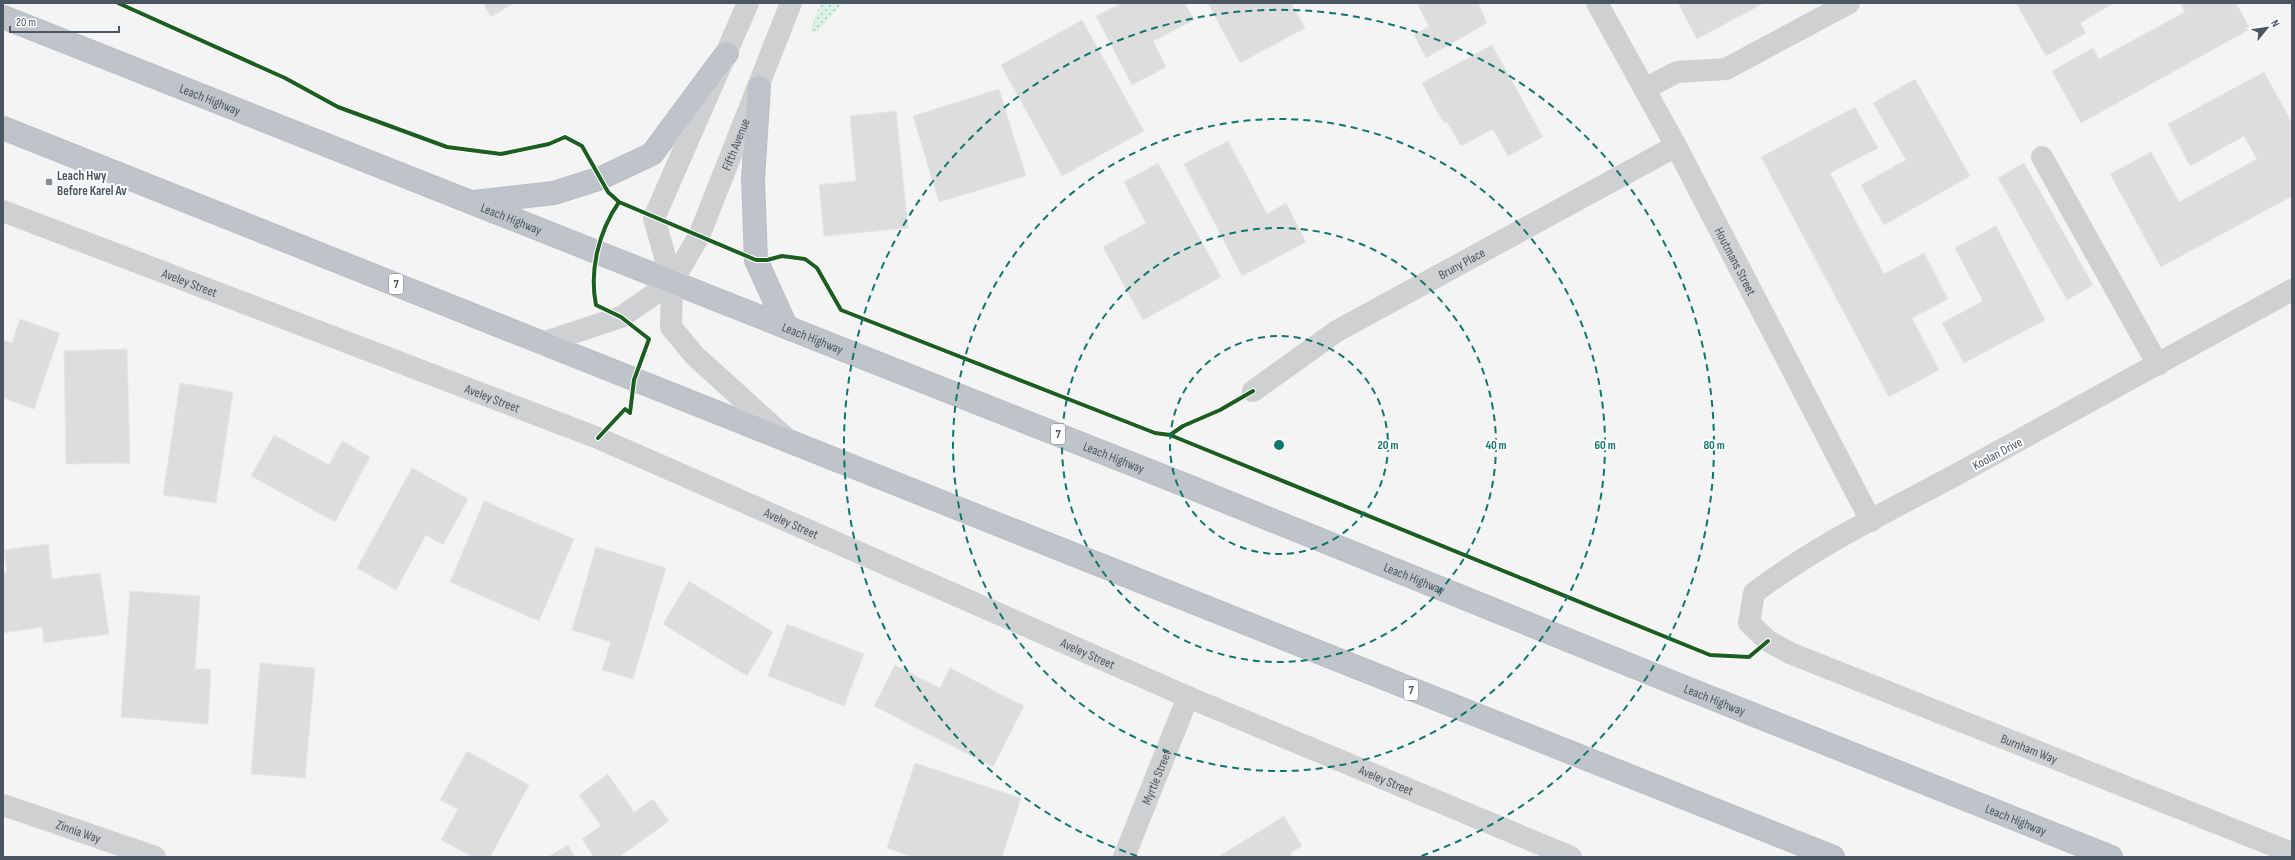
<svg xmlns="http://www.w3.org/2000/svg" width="2295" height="860" font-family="'Sofia Sans Condensed',sans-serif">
  <defs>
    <pattern id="grass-dots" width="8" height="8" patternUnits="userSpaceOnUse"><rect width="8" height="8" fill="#d9f2e3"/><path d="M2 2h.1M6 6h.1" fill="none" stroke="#b2c7bb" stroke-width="1.8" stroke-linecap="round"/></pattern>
  </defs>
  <rect width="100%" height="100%" fill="#f4f4f4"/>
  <path fill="url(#grass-dots)" d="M821 3H843L817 32 810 31Z"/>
  <path fill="#ddddde" stroke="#e5e6e7" d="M483 3H514L491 17Z
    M1122 3H1185L1194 20 1153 41 1166 67 1132 85 1096 16Z
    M1208 3H1291L1305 28 1240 63Z
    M1417 3H1478L1487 23 1426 58 1414 35 1429 26Z
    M1678 3H1764L1697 39Z
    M2016 3H2114L2080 23 2086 33 2046 56Z
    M2180 3H2236L2250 29 2081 123 2052 71 2093 48 2099 59 2185 12Z
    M1082 20 1144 131 1062 176 1001 65Z
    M1492 45 1543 137 1508 156 1493 129 1461 146 1447 122H1443L1422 83Z
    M2264 72 2292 123V196L2161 267 2110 174 2151 152 2179 202 2257 159 2244 136 2190 166 2168 124Z
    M1915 79 1970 176 1884 225 1861 185 1906 160 1873 103Z
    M999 89 1026 176 939 202 913 116Z
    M1855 107 1878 148 1830 173 1884 274 1924 253 1948 299 1912 318 1939 370 1889 397 1761 157Z
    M896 111 908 228 824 236 819 185 856 181 850 116Z
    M1228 141 1267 214 1286 203 1306 242 1242 276 1184 164Z
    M1158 163 1221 277 1143 320 1103 247 1146 223 1124 182Z
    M2024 163 2093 285 2067 300 1998 178Z
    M1996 226 2045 320 1964 363 1942 323 1983 301 1955 248Z
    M20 319 60 333 34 409 3 398V340L12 343Z
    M127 349 130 463 66 464 64 351Z
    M180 383 233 392 216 503 163 495Z
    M274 435 329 465 342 441 370 457 335 522 251 476Z
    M412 468 468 499 443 545 426 535 396 590 357 568Z
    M484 501 574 539 539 621 450 582Z
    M48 544 52 579 100 573 109 634 44 643 42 627 3 633V573L7 572 4 550Z
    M596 547 666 568 633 679 602 670 611 642 572 630Z
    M689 581 773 632 747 676 663 624Z
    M130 591 200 596 195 669H211L208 724 121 717Z
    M787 624 864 654 844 706 768 676Z
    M260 663 315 668 305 778 251 774Z
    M895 665 940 688 950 668 1024 706 993 767 874 706Z
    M467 751 529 785 490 857H473L441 840 458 809 440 800Z
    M915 763 1021 798 1002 857H913L887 848Z
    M608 774 634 812 653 799 669 821 619 857H594L582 839 601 826 579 795Z
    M1284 816 1302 846 1290 853 1292 857H1218Z
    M568 845 575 857H548Z"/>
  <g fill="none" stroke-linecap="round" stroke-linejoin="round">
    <defs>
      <g id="highway">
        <path id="s8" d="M3 17 1185 485 1689 689 2111 857"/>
        <path d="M759 87 753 179 756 260 786 326"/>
        <path d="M3 128 1833 857"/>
        <path d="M474 202 554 193 601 178 652 154 727 53"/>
      </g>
    </defs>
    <use href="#highway" stroke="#b9bec3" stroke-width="24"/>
    <g stroke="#ced0d2" stroke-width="22">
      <path d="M748 3 654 218 672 282 671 327 695 356 788 440"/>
      <path id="s1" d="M1597 3 1676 146 1871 521"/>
      <path d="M1644 89 1677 72 1726 69 1849 3"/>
      <path d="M2042 157 2158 365"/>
      <path id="s2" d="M3 211 598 438 1188 697 1571 857"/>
      <path id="s3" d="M2292 290C2183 351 2073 411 1963 471 1893 509 1818 544 1754 593L1749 623 1768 641 1790 653 2292 853"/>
      <path id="s4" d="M542 343 621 317 672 282 699 236 791 3"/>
      <path id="s5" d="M1253 391 1337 331 1676 146"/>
      <path id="s6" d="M3 805 155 857"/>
      <path id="s7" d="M1124 857 1188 697"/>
    </g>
    <use href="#highway" stroke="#bec4c9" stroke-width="22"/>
    <defs>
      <path id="cycleway" d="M118 3 285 78 338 107 447 147 501 154 549 144 565 137 582 146 608 192 619 202 756 260H767L782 256 805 259 817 268 841 310 1155 433 1170 435 1710 655 1749 657 1768 641
        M1170 435 1183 426 1220 410 1253 391
        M598 438 625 409 630 413 634 380 649 339 621 317 596 305C589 270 599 231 619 202"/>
    </defs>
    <use href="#cycleway" stroke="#fff" stroke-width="6"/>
    <use href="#cycleway" stroke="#1b5e20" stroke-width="4"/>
  </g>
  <g fill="none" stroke="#0f766e" stroke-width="2" stroke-dasharray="7 5">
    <circle cx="1279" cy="445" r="109"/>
    <circle cx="1279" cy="445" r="217"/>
    <circle cx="1279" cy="445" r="326"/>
    <path d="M1137 856A435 435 0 1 1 1421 856"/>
  </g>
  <rect fill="#868d94" stroke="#fff" stroke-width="1.5" x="45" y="178" width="8" height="8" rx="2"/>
  <g text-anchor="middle" stroke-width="4" stroke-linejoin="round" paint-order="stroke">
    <g fill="#fff" stroke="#808990" stroke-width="1">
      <rect x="389" y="274" width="14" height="20" rx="3"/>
      <rect x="1051" y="424" width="14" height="20" rx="3"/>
      <rect x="1404" y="680" width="14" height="20" rx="3"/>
    </g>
    <g font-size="12" font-weight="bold" fill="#4a5661">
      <text x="396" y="288">7</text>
      <text x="1058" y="438">7</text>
      <text x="1411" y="694">7</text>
    </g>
    <g font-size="13" fill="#4a5661" stroke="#fff">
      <text dy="5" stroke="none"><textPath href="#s8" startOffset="223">Leach Highway</textPath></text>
      <text dy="5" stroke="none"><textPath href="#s4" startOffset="297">Fifth Avenue</textPath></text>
      <text dy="5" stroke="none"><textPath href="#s8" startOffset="547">Leach Highway</textPath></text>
      <text dy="5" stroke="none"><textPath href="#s1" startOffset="293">Houtmans Street</textPath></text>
      <text dy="5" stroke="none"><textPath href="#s5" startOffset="245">Bruny Place</textPath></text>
      <text dy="5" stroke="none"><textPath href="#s2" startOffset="200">Aveley Street</textPath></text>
      <text dy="5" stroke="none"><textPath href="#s8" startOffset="871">Leach Highway</textPath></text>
      <text dy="5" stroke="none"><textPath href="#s2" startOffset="524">Aveley Street</textPath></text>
      <text transform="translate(1997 453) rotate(-28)" y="5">Koolan Drive</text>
      <text dy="5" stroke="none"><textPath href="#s8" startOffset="1195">Leach Highway</textPath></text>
      <text dy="5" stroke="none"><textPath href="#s2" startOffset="848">Aveley Street</textPath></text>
      <text dy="5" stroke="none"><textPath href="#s8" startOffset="1519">Leach Highway</textPath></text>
      <text dy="5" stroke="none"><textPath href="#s2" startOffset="1172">Aveley Street</textPath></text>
      <text dy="5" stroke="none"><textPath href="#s8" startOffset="1843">Leach Highway</textPath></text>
      <text dy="5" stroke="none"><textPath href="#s3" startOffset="957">Burnham Way</textPath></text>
      <text dy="5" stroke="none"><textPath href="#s7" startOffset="86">Myrtle Street</textPath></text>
      <text dy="5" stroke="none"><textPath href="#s2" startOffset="1496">Aveley Street</textPath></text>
      <text dy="5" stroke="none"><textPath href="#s8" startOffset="2167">Leach Highway</textPath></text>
      <text dy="5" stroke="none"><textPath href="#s6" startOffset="80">Zinnia Way</textPath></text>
    </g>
    <g font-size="13" font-weight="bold" fill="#4a5661" stroke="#fff" text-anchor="start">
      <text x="57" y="180">Leach Hwy<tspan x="57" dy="15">Before Karel Av</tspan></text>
    </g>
  </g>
  <circle cx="1279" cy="445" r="6" fill="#0f766e" stroke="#fff" stroke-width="2"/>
  <g font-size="12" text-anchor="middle" font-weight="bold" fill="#0f766e" stroke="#fff" stroke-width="4" stroke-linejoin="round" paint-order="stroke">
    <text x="1388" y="449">20 m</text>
    <text x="1496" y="449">40 m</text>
    <text x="1605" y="449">60 m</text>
    <text x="1714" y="449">80 m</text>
  </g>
  <rect width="2295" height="860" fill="none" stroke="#4a5661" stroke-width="8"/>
  <g transform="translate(2267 28) rotate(61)" stroke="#ffffff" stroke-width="3" paint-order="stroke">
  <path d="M0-3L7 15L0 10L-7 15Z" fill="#4a5661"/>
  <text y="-6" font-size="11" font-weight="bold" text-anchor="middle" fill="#4a5661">N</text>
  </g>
  <path d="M10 26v6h109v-6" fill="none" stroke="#4a5661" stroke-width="2"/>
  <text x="16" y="26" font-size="12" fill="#4a5661" stroke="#ffffff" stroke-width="3" paint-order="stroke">20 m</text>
</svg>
